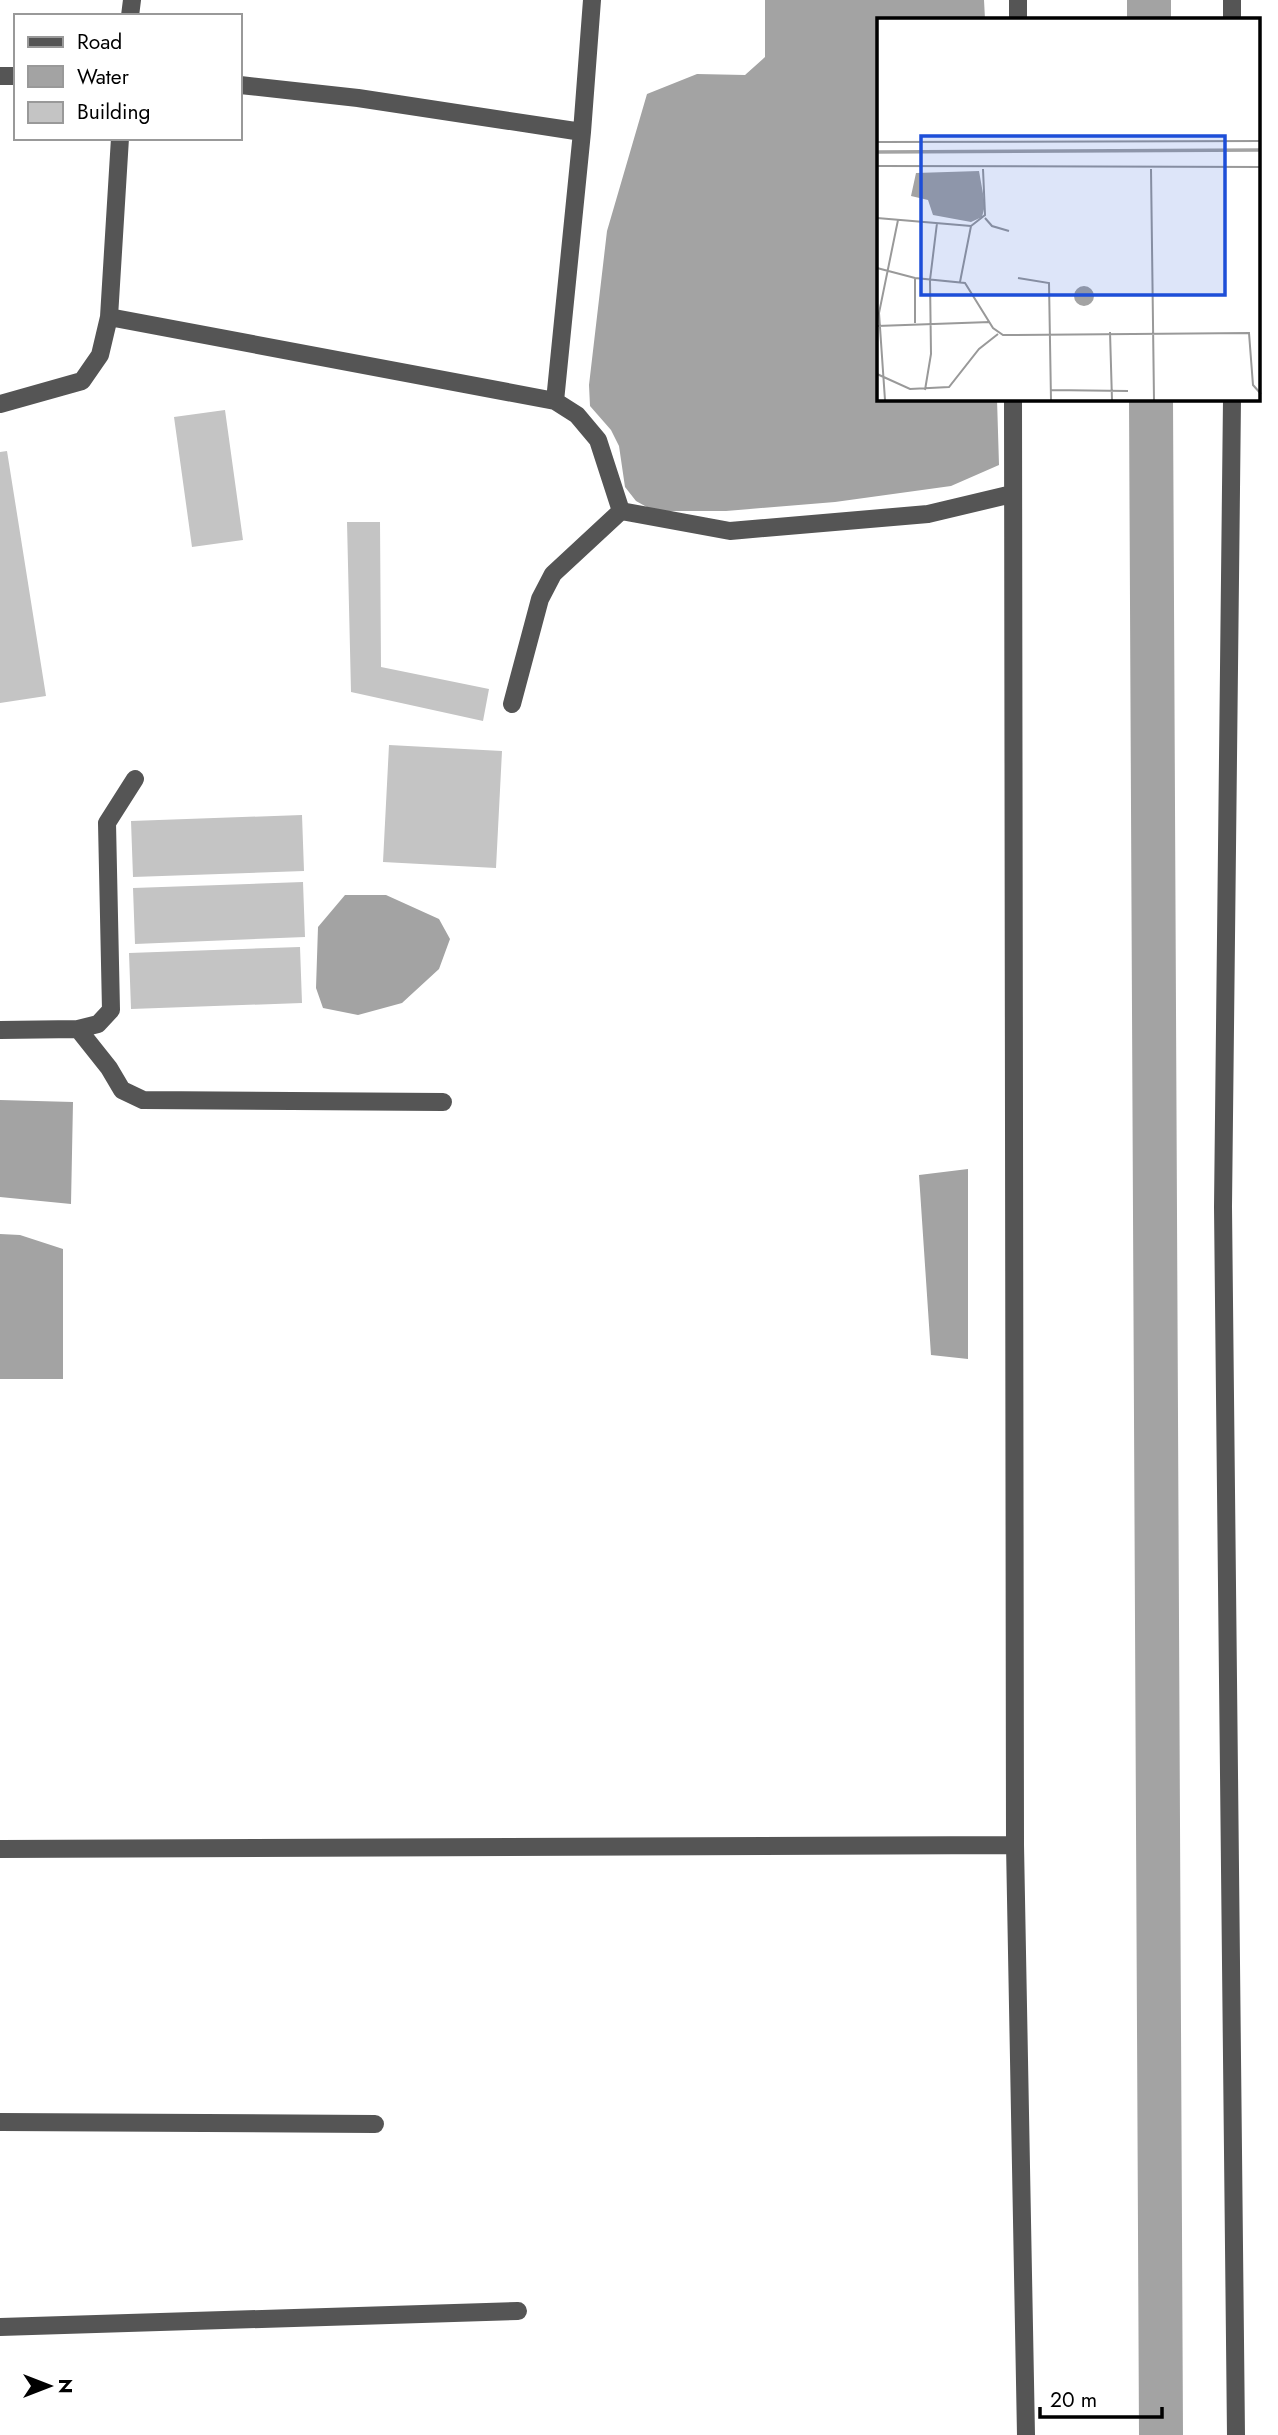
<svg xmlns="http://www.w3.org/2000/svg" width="1278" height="2435" font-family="Jost,sans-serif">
  <rect width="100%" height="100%" fill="#fff"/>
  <path fill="#a3a3a3" d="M765 0H984L985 19H879V399H997L999 465 951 486 835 502 726 511H654L636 501 625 487 619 446 611 430 590 406 589 385 607 231 647 94 697 74 745 75 765 57Z
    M345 895H386L439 919 450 939 439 969 402 1003 358 1015 323 1008 316 988 318 927Z
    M0 1100 73 1102 71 1204 0 1197Z
    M968 1169V1359L931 1355 919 1175Z
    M0 1234 20 1235 63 1249V1379H0Z"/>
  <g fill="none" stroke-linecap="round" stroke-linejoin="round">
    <path stroke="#a3a3a3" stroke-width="44" d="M1149 0V19
      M1151 399 1161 2435"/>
  </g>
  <path fill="#c4c4c4" d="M225 410 243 540 192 547 174 417Z
    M7 451 46 696 0 703V452Z
    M347 522H380L381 667 489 689 483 721 351 692Z
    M389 745 502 751 496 868 383 862Z
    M302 815 304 871 133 877 131 821Z
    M303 882 305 937 135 944 133 888Z
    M300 947 302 1003 131 1009 129 953Z"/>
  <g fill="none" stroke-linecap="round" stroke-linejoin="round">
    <path stroke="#555" stroke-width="18" d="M1232 0V19
      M130 16 132 0
      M1018 19V0
      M0 76H16
      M240 85 358 98 582 132
      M109 317 555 401 577 415 598 440 621 511 730 531 928 514 1012 494
      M1013 399 1015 1845 1026 2435
      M1232 399 1223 1207 1236 2435
      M555 401 582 132 592 0
      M0 404 82 381 100 355 109 317 120 138
      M512 704 540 599 553 574 621 511
      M78 1029 109 1068 122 1090 143 1100 443 1102
      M0 1030 78 1029 98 1024 111 1010 107 823 135 779
      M0 1849 1015 1845
      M0 2122 375 2124
      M0 2327 518 2311"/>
  </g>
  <g transform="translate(877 18)">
    <rect width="383" height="383" fill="#fff"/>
    <path d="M102 153 108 187 105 199 94 204 56 197 51 182 34 178 39 155ZM197 278a10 10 0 1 1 20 0a10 10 0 1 1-20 0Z" fill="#a3a3a3"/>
    <path fill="none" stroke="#a3a3a3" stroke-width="3.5" d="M0 134 384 132"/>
    <path fill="none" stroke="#999" stroke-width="2" d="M0 124 384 123M0 148 384 149M274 151 277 382M0 200 94 208M108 200 115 208 132 213M0 250 38 260 88 265 116 310 126 317 372 315 376 367 384 376M38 260V305M141 260 172 265 174 382M83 264 94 208 108 197 106 151M0 308 113 304M233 314 235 382M0 356 33 371 72 369 102 331 121 316M48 372 54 336 53 262 60 205M173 372 251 373M8 382 2 295 21 202"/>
    <path fill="#1d4ed8" fill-opacity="0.15" stroke="#1d4ed8" stroke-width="3.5" d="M44 118H348V277H44Z"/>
    <rect width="383" height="383" fill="none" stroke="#000" stroke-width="3.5"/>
  </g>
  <rect x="14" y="14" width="228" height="126" fill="#ffffff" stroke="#999999" stroke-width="2"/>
  <rect x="28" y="37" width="35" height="10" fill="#555555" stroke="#999999" stroke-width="2"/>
  <text x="77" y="49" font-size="21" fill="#000000">Road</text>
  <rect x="28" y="66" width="35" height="21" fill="#a3a3a3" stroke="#999999" stroke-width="2"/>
  <text x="77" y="84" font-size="21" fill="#000000">Water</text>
  <rect x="28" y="102" width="35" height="21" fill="#c4c4c4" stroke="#999999" stroke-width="2"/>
  <text x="77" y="119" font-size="21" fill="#000000">Building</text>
  <g transform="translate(49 2386) rotate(90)" stroke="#ffffff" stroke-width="5" paint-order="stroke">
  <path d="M0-5L12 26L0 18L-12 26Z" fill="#000000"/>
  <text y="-10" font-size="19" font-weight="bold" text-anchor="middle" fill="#000000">N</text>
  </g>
  <path d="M1040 2407v10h122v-10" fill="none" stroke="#000000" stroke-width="3.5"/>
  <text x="1050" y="2407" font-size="21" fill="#000000" stroke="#ffffff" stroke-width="5" paint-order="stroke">20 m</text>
</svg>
